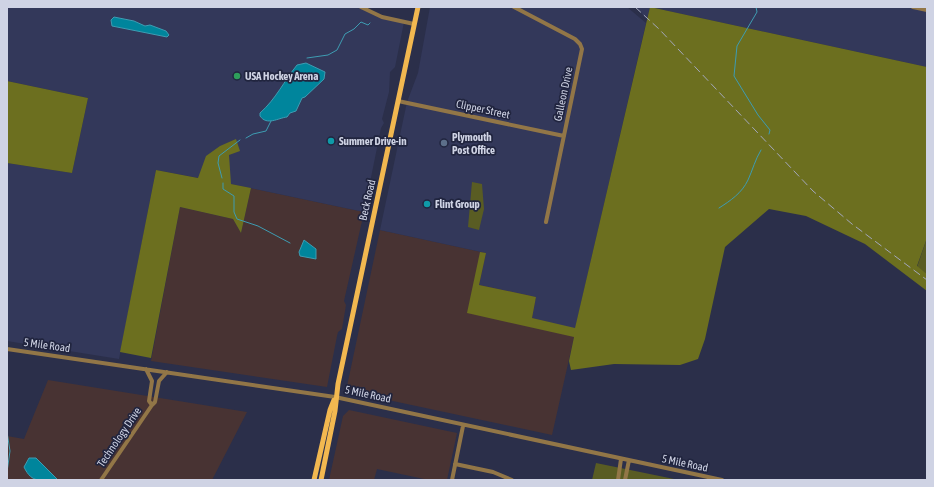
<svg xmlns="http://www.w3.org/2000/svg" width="934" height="487" font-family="'Asap Condensed',sans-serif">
  <rect width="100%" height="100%" fill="#2b2f4a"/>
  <path fill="#483333" d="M251 188 364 212 344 301 346 305 342 329 338 332 337 336 327 387 151 361 180 207 233 219 241 233Z
    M380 230 486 253 574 337 552 435 346 391Z
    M48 380 247 412 212 480H7V436L24 439Z
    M349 410 457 433 447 480H429L377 469 374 480H329L343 416Z"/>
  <path fill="#33385a" d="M7 7H361L382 17 404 22 395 67 390 72 389 92 382 119 384 123 381 128 364 212 231 184 156 170 119 359 7 341V163L72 173 88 98 7 81Z
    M430 7H627L646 23 575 329 532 318 536 297 479 285 486 253 380 230 407 102 418 73Z
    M635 7H927V67L650 7 647 19Z"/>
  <path fill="#595c23" d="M472 182 482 184 484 209 479 230 468 227Z
    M927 238V274L917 267Z
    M596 463 679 480H592Z"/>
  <path fill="#6c6f1f" d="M650 7 927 67V238L917 266 927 274V291L865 244 806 216 769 209 725 247 705 339 698 359 680 365 614 364 571 370 569 361 574 337 467 313 480 252 486 253 479 285 536 297 532 318 575 328Z
    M7 81 88 98 72 173 7 163Z
    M236 139 240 151 229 155 231 184 251 188 241 233 233 219 180 207 151 358 120 352 156 170 198 178 206 156 220 146Z"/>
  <path fill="#00859c" stroke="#3e9cb2" d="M114 17 134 21 145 26 150 25 166 31 169 35 167 37 112 26 111 20Z
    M306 63 325 72 324 79 305 97 302 98 296 111 290 113 287 117C278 118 267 126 260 116V113C276 99 284 81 297 65Z
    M304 240 316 249V259L300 256 299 252Z
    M29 458H36L58 480C41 480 32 484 24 467Z"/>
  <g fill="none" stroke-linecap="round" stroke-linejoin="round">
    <path stroke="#3e9cb2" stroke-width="1" d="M756 7 757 12 737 46 734 76 758 115 770 130 769 134
      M307 58 328 55 337 50 345 34 354 29 361 22 368 25 370 23
      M246 138 253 134 266 131 271 121
      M222 178 218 163 219 156 240 140
      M223 183V189L234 196V212L237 219 258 226 290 243
      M719 208C730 201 742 193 748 180 753 169 755 160 761 150
      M7 432 10 451 7 472"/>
    <path stroke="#927647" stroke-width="4" d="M361 7 382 17 414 24
      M514 7 575 39 580 44 582 49 546 222
      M913 7 927 10
      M398 101 564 136
      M7 349 335 397 722 480
      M146 369 152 381 149 401 152 405 155 402 159 381 167 372
      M455 464 493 472 512 480
      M101 480 152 405
      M452 480 463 426
      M618 480 621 459
      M625 480 629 460"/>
    <path stroke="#f2b850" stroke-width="5" d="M314 480 330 410 334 400
      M321 480 335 411 338 384 418 7"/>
    <path stroke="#a3a7bb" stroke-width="1" stroke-dasharray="8 4" stroke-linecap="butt" d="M635 7 659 29 813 191 852 224 927 280"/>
  </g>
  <circle fill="#2e9e5b" stroke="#21253f" stroke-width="1.5" cx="237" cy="76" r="4"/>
  <g fill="#0f9aa8" stroke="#21253f" stroke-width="1.5">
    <circle cx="331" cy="141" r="4"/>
    <circle cx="427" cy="204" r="4"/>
  </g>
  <circle fill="#5c6f8a" stroke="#21253f" stroke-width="1.5" cx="444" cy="143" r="4"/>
  <g text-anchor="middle" stroke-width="3.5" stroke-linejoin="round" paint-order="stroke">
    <g font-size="11" font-weight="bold" fill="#cfd3e4" stroke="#21253f" text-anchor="start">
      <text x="245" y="80">USA Hockey Arena</text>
      <text x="452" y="141">Plymouth<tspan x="452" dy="13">Post Office</tspan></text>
      <text x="339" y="145">Summer Drive-in</text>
      <text x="435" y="208">Flint Group</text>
    </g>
    <g font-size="11" fill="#cfd3e4" stroke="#21253f">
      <text transform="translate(563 94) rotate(-78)" y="4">Galleon Drive</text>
      <text transform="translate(483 109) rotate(12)" y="4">Clipper Street</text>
      <text transform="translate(367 200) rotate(-77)" y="4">Beck Road</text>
      <text transform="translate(47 345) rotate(8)" y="4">5 Mile Road</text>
      <text transform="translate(368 394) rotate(12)" y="4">5 Mile Road</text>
      <text transform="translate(119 437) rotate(-56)" y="4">Technology Drive</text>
      <text transform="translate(685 463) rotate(12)" y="4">5 Mile Road</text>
    </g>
  </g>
  <rect width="934" height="487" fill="none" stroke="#cfd3e4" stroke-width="16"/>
</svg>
